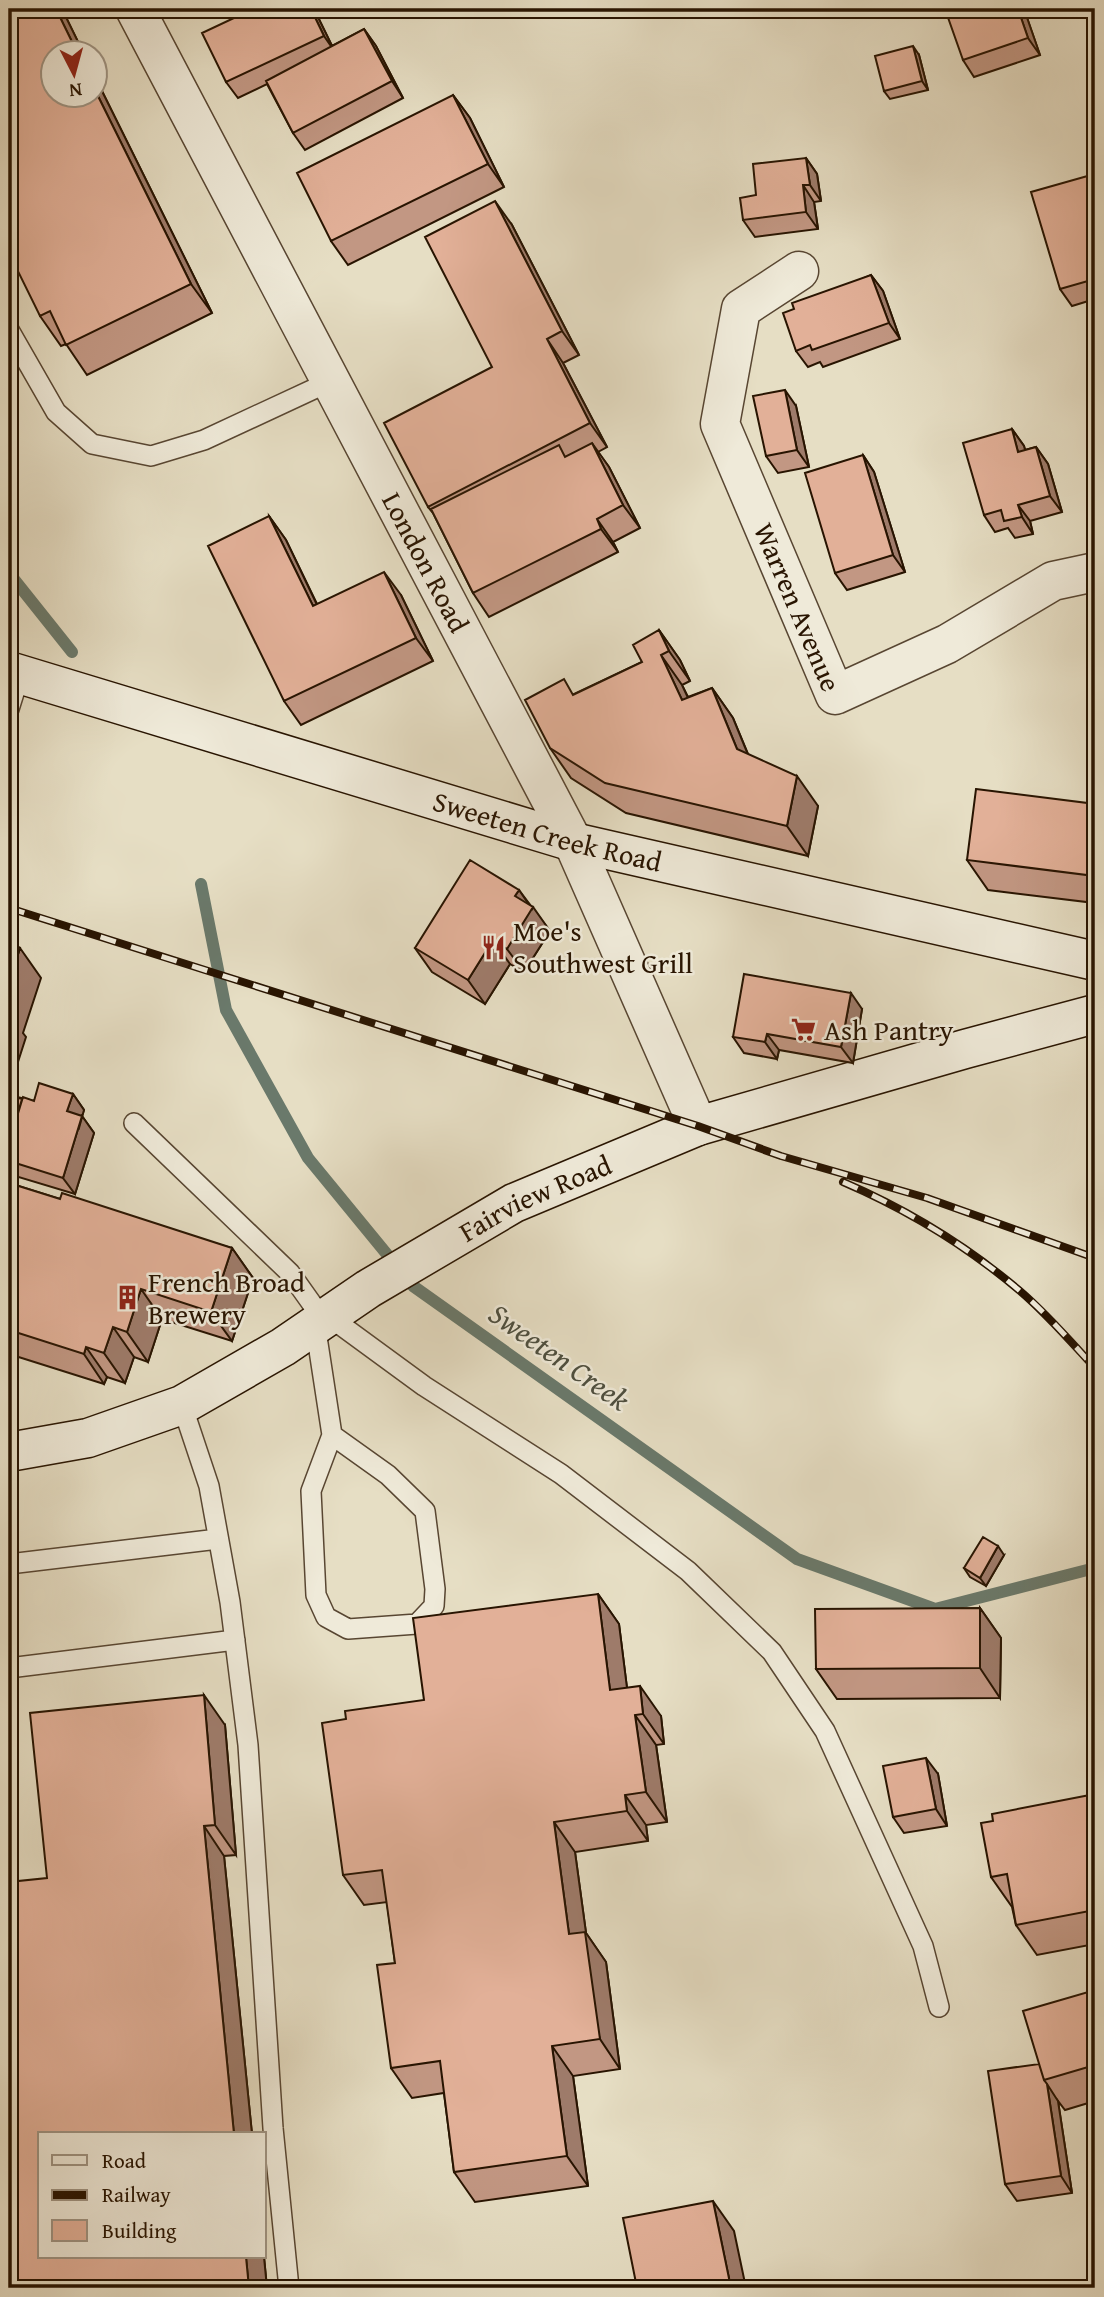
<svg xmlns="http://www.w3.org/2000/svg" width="1104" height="2297" font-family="'Gentium Book Plus',serif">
  <rect width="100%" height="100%" fill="#e6dec4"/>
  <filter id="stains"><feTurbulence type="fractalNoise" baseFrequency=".00286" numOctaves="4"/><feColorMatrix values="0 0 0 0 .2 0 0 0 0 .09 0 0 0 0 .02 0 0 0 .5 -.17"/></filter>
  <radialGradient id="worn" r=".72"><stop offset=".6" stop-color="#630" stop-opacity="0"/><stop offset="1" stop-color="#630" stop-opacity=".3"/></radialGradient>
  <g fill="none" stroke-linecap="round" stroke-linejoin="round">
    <path stroke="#6a796b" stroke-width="12" d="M9 573 72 652
      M201 884 226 1010 308 1158 413 1286 797 1559 935 1609 1095 1568"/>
    <defs>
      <path id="service" d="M9 330 56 412 92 444 151 456 204 440 331 381
        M9 709 20 674
        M134 1123 290 1273 322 1318
        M327 1315 424 1386 561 1474 688 1571 772 1652 825 1731 923 1946 939 2007
        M315 1324 332 1435 311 1491 316 1595 326 1617 348 1629 417 1624 434 1606 435 1589 425 1511 388 1475 332 1435
        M182 1405 209 1486 230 1602 248 1745 273 2128 289 2288
        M9 1564 218 1539
        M9 1668 235 1640"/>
      <g id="minor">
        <path id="s1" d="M135 9 573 842 698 1126"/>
        <path id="s2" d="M799 271 741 309 720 424 835 695 947 644 1053 581 1095 572"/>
      </g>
      <g id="secondary">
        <path id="s3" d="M9 671 573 842 1095 961"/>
        <path id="s4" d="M9 1452 88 1438 182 1405 283 1347 368 1289 514 1203 698 1126 965 1049 1095 1014"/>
      </g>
    </defs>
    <use href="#service" stroke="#584632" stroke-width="22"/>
    <use href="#minor" stroke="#584632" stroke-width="41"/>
    <use href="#secondary" stroke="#281401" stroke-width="41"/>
    <use href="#service" stroke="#efead9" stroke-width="19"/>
    <use href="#minor" stroke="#efead9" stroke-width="38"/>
    <use href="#secondary" stroke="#efead9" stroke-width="38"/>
    <defs>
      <path id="rail" d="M9 908 698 1126 781 1156 927 1198 1095 1258
        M843 1182C906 1209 967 1246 1020 1291 1047 1314 1071 1342 1095 1368
        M1091 2288 1095 2283"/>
    </defs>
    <use href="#rail" stroke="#281401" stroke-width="8"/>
    <use href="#rail" stroke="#efead9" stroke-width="5" stroke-dasharray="16" stroke-linecap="butt"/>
  </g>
  <path fill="#c29783" stroke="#281401" stroke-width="2" d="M9 9H62L83 52 94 94V75L212 313 87 375 66 344 61 346 40 316Z
    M314 9 332 46 364 29 376 46 403 98 305 150 293 133 267 84 238 98 226 82Z
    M1024 9 1040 55 974 77 963 60Z
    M919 55 928 90 890 99 884 91Z
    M453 95 470 118 504 187 348 265 331 241Z
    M806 158 817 174 821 201 814 202 818 229 755 237 743 220 756 195Z
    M1091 175 1095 181V299L1072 306 1060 289Z
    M512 225 579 355 563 363 607 447 598 452 609 467 640 528 613 542 618 552 489 617 473 593 433 513 428 507 492 367Z
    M871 275 883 291 900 339 823 367 820 362 808 367 796 351 794 309Z
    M796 406 809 467 778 473 766 456Z
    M1012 429 1024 446 1025 450 1036 447 1048 464 1062 512 1030 521 1033 534 1015 538 1008 528 995 532 984 515Z
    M863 455 874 472 905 572 847 590 835 573Z
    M269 516 286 540 317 604 401 595 433 661 301 725 284 701Z
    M659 630 680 660 690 681 682 685 688 697 712 688 733 718 748 754 818 806 808 856 626 813 571 778 550 748 574 694 642 662Z
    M1095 804V903L988 890 967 860Z
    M519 890 550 931 524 972 510 964 485 1004 432 972 415 948Z
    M862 1009 853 1063 779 1050 777 1059 744 1053 733 1037Z
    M73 1094 84 1110 82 1116 94 1133 75 1194 15 1176 12 1172 11 1175 9 1174V1095L34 1101Z
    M9 1183 60 1199 232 1248 253 1278 232 1341 162 1319 148 1362 134 1357 125 1383 107 1377 104 1384 9 1354Z
    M1004 1555 986 1586 970 1577 964 1568Z
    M598 1594 619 1624 627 1688 661 1716 664 1744 656 1745 667 1822 646 1825 648 1841 575 1852 586 1933 606 1962 620 2069 573 2076 588 2186 475 2202 454 2172 444 2093 412 2098 391 2068 395 1963 387 1902 364 1905 343 1875 424 1700Z
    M980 1608 1001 1638 1000 1698 837 1699 816 1669Z
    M225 1725 236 1855 224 1856 252 2134H40V2257H264L267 2288H9L47 1878Z
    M938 1774 947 1826 904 1833 893 1817Z
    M1095 1794V1944L1037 1955 1016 1925 1012 1907 991 1877 993 1821Z
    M1095 1990V2101L1065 2110 1058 2101 1072 2193 1017 2201 1005 2184 1039 2064Z"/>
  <path fill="#9e7b6a" stroke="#281401" stroke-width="2" d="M56 9H62L83 52H77Z
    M311 9H314L335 52 324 36Z
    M1018 9H1024L1040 55 1028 38Z
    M364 29 376 46 403 98 392 81Z
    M913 46 919 55 928 90 922 81Z
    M94 75 212 313 191 284 94 88Z
    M453 95 470 118 504 187 488 164Z
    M806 158 817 174 821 201 810 185Z
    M803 185 814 202 818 229 806 212Z
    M495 201 512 225 579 355 562 331Z
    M871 275 883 291 900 339 889 323Z
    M547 339 563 363 607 447 590 423Z
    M785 390 796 406 809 467 797 450Z
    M1012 429 1024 446 1030 469 1018 452Z
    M592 443 609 467 640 528 623 505Z
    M1036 447 1048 464 1062 512 1050 496Z
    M863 455 874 472 905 572 893 555Z
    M1018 505 1030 521 1033 534 1022 517Z
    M269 516 286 540 329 630 313 606Z
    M597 519 613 542 618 552 601 529Z
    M384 572 401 595 433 661 416 638Z
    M659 630 680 660 690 681 669 651Z
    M661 655 682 685 703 730 682 700Z
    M712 688 733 718 758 779 737 749Z
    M797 776 818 806 808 856 787 826Z
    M519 890 532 909 533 907 550 931 524 972 507 949 515 896Z
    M493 940 510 964 485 1004 468 980Z
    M20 948 41 978 23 1033 26 1037 9 1090V983Z
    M851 993 862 1009 853 1063 841 1047Z
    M767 1034 779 1050 777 1059 765 1042Z
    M73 1094 84 1110 79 1128 67 1111Z
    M82 1116 94 1133 75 1194 63 1178Z
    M232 1248 253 1278 232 1341 211 1312Z
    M141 1289 162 1319 148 1362 127 1332Z
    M113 1327 134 1357 125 1383 104 1353Z
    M86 1347 107 1377 104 1384 84 1354Z
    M998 1546 1004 1555 986 1586 980 1578Z
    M598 1594 619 1624 631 1720 610 1690Z
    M980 1608 1001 1638 1000 1698 980 1668Z
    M640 1686 661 1716 664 1744 643 1714Z
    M204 1695 225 1725 236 1855 215 1825Z
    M635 1715 656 1745 667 1822 646 1792Z
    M926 1758 938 1774 947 1826 936 1809Z
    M625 1795 646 1825 648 1841 627 1811Z
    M554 1822 575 1852 586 1933 606 1962 620 2069 600 2039 569 1934Z
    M204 1826 224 1856 252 2134H234Z
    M552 2046 573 2076 588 2186 567 2156Z
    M1047 2084 1058 2101 1072 2193 1061 2176Z
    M713 2201 734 2231 746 2288H731Z
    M246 2257H264L267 2288H249Z"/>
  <path fill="#e2b098" stroke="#281401" stroke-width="2" d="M9 9H56L77 52H52V94H94V88L191 284 66 345 50 311 40 316 9 253Z
    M253 9H311L324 36 226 82 202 33Z
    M945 9H1018L1028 38 963 60Z
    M364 29 392 81 293 133 266 81Z
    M913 46 922 81 884 91 875 56Z
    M453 95 488 164 331 241 297 173Z
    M806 158 810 185H803L806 212 743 220 740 198 756 195 753 164Z
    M1091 175 1095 190V279L1060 289 1031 192Z
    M495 201 562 331 547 339 590 423 428 507 384 423 492 367 425 237Z
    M871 275 889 323 812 350 810 345 796 351 783 313 794 309 792 303Z
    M785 390 797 450 766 456 753 396Z
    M1012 429 1018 452 1036 447 1050 496 1018 505 1022 517 1004 521 1001 510 984 515 963 443Z
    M592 443 623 505 597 519 601 529 473 593 431 509 559 445 565 457Z
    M863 455 893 555 835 573 805 473Z
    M269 516 313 606 384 572 416 638 284 701 208 546Z
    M659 630 669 651 661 655 682 700 712 688 737 749 797 776 787 826 605 783 550 748 525 700 564 679 573 695 642 662 633 645Z
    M976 789 1095 804V876L967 860Z
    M470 860 519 890 515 896 533 907 507 949 493 940 468 980 415 948Z
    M9 945 20 948 9 983Z
    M744 974 851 993 841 1047 767 1034 765 1042 733 1037Z
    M39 1083 73 1094 67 1111 82 1116 63 1178 9 1161V1143L23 1097 34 1101Z
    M9 1095 22 1099 9 1143Z
    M9 1183 60 1199 62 1193 232 1248 211 1312 141 1289 127 1332 113 1327 104 1353 86 1347 84 1354 9 1330Z
    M983 1537 998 1546 980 1578 964 1568Z
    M598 1594 610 1690 640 1686 643 1714 635 1715 646 1792 625 1795 627 1811 554 1822 569 1934 585 1932 600 2039 552 2046 567 2156 454 2172 440 2061 391 2068 377 1965 395 1963 382 1870 343 1875 322 1723 346 1719 345 1711 424 1700 413 1618Z
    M980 1608V1668L816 1669 815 1609Z
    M204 1695 215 1825 204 1826 234 2134H40V2257H246L249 2288H9V1882L47 1878 30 1713Z
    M926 1758 936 1809 893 1817 883 1766Z
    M1095 1794V1910L1016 1925 1007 1874 991 1877 981 1823 993 1821 992 1814Z
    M1095 1990V2065L1044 2080 1023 2011Z
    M1039 2064 1044 2080 1047 2084 1061 2176 1005 2184 988 2071Z
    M713 2201 731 2288H637L623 2218Z"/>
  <defs>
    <symbol id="restaurant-bare" viewBox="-9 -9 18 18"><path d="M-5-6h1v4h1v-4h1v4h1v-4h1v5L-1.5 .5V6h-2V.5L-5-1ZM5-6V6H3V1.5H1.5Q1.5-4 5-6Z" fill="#8f2418" stroke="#efead9" stroke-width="2.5" paint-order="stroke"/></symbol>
    <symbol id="supermarket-bare" viewBox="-9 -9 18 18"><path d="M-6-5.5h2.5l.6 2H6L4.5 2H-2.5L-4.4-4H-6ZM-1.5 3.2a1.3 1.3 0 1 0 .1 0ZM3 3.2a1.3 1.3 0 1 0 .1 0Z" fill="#8f2418" stroke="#efead9" stroke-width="2.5" paint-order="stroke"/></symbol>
    <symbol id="building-bare" viewBox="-9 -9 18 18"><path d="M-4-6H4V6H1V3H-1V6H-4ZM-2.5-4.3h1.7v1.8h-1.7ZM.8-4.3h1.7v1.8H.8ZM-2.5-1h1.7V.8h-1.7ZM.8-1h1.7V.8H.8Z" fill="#8f2418" stroke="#efead9" stroke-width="2.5" paint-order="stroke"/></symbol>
  </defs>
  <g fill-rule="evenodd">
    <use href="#restaurant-bare" x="476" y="930" width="35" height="35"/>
    <use href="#supermarket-bare" x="786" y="1012" width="35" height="35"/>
    <use href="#building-bare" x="110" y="1280" width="35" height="35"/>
  </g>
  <g text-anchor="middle" stroke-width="5" stroke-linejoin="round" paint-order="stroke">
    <g font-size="28" fill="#281401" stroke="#efead9">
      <text dy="10" stroke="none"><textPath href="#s1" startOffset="625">London Road</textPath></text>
      <text dy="10" stroke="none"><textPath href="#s2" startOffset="385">Warren Avenue</textPath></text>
      <text dy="10" stroke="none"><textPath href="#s3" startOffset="562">Sweeten Creek Road</textPath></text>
      <text dy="10" stroke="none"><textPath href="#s4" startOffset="590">Fairview Road</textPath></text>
    </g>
    <g font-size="28" fill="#281401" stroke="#efead9" text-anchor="start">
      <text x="513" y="941">Moe's<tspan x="513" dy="32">Southwest Grill</tspan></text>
      <text x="824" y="1040">Ash Pantry</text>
      <text x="148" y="1292">French Broad<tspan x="148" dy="32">Brewery</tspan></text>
    </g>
    <g font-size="30" font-style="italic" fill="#4e4f3f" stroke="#efead9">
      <text transform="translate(559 1357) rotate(35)" y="10">Sweeten Creek</text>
    </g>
  </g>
  <rect width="1104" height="2297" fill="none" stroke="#e6dec4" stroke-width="35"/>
  <rect x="10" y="10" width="1083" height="2276" fill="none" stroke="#281401" stroke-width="3.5"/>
  <rect x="18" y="18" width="1069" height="2262" fill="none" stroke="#281401" stroke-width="2"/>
  <rect x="38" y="2132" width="228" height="126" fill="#efead9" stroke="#9f9483" stroke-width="2"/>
  <rect x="52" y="2155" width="35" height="10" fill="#efead9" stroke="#9f9483" stroke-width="2"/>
  <text x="102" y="2168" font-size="21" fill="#281401">Road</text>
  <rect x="52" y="2190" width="35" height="10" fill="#281401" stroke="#9f9483" stroke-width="2"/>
  <text x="102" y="2202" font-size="21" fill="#281401">Railway</text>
  <rect x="52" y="2220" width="35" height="21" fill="#e2b098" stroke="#9f9483" stroke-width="2"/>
  <text x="102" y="2238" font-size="21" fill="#281401">Building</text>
  <g transform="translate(74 74) rotate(174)"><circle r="33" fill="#efead9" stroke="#9f9483" stroke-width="2"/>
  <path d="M0-5L12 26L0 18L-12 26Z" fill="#8f2418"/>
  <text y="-10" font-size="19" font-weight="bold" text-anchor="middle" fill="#281401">N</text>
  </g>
  <rect width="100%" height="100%" filter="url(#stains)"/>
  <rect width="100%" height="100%" fill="url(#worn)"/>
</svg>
